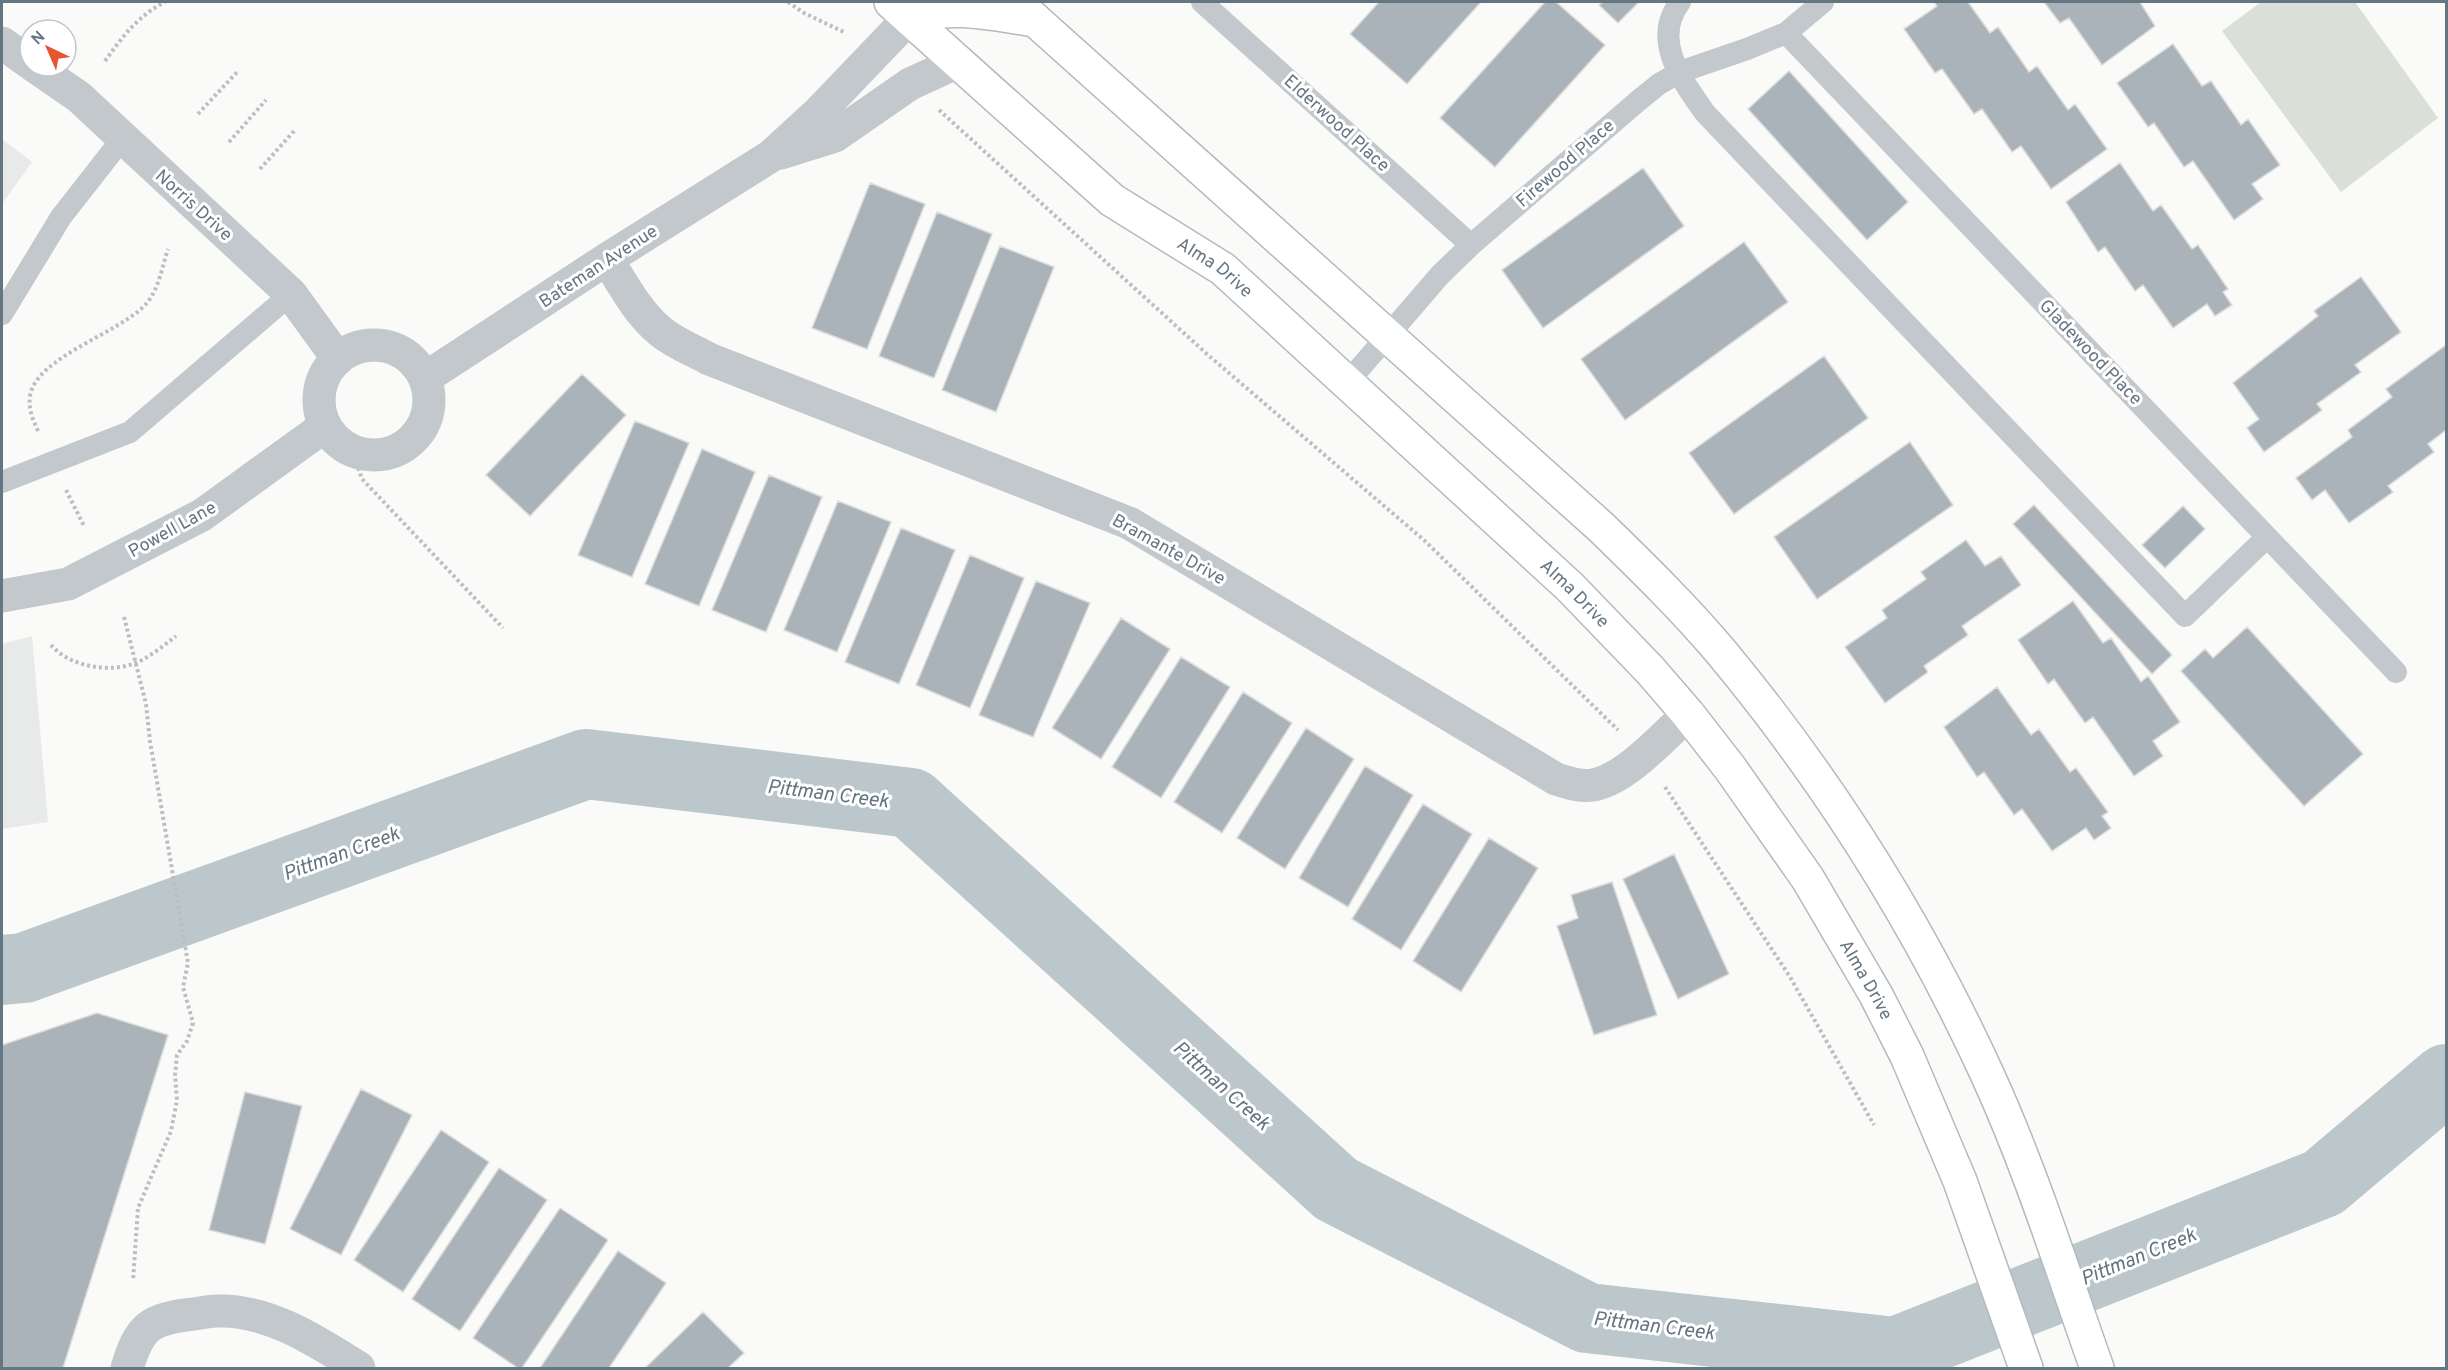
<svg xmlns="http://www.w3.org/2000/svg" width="2448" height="1370" font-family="Overpass,sans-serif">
  <rect width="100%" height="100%" fill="#fafaf8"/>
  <path fill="#e8e9e9" d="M2 139 32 162 2 204Z
    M32 636 48 822 2 829V644Z"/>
  <path fill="#dadfd7" d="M2261 2H2355L2438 118 2341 192 2222 31Z"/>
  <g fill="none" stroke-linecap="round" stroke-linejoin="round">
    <path stroke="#bbc7cb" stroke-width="70" d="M2 970 24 968 586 764 911 803 1336 1189 1587 1318 1895 1352 2323 1183 2446 1079"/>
  </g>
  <path fill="#aab3b9" stroke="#dcdcda" stroke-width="1.5" d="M1379 2H1481L1407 84 1350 34Z
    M1545 2H1556L1605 45 1495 167 1440 118Z
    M1603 2H1639L1618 23 1599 5Z
    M1934 2H1968L1990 33 1998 27 2029 72 2037 66 2068 110 2075 104 2107 149 2051 189 2021 146 2012 152 1982 109 1974 114 1942 69 1935 73 1904 29 1937 6Z
    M2044 2H2140L2155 26 2102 65 2069 18 2060 23Z
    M2173 44 2202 86 2211 81 2241 125 2248 119 2280 165 2252 184 2263 199 2234 220 2193 161 2184 167 2154 123 2148 127 2117 83Z
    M1789 71 1908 202 1867 240 1748 109Z
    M2120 163 2153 211 2161 205 2192 249 2198 245 2228 289 2223 292 2232 305 2215 316 2207 304 2173 328 2143 285 2135 291 2105 247 2098 252 2066 202Z
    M1643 168 1684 226 1543 328 1502 270Z
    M870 183 925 204 867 349 812 328Z
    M937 212 992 234 934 378 879 356Z
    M1744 242 1788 302 1625 420 1581 359Z
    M1000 246 1054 267 996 412 942 390Z
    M2361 277 2401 332 2355 365 2361 372 2317 404 2322 410 2264 452 2247 428 2259 419 2233 383 2318 316 2314 311Z
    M2446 345V430L2428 444 2434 452 2388 486 2393 492 2349 523 2325 490 2312 500 2296 478 2352 437 2348 430 2392 397 2386 389Z
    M1824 356 1868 418 1734 514 1689 453Z
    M582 374 626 415 530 516 486 475Z
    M635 421 689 443 632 577 578 555Z
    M1910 442 1953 505 1817 599 1774 537Z
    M702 449 755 472 699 606 645 584Z
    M769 475 822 497 766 632 712 610Z
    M838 501 891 522 837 652 784 630Z
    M2034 505 2172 655 2152 674 2013 524Z
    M2183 506 2205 529 2165 568 2142 545Z
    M901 528 955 550 899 684 845 662Z
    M1966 540 1985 566 2001 556 2021 585 1962 626 1968 635 1924 666 1928 672 1885 703 1845 647 1887 618 1882 610 1926 579 1921 572Z
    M970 555 1024 578 970 708 916 685Z
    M1036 581 1090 603 1033 737 979 715Z
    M2073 601 2103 643 2111 638 2141 682 2148 676 2180 722 2153 741 2163 756 2134 776 2093 717 2085 723 2054 679 2048 684 2018 640Z
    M1121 618 1170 649 1101 759 1052 728Z
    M2247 627 2363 754 2304 806 2181 671 2205 649 2213 658Z
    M1181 657 1230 687 1161 798 1112 767Z
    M1997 687 2031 735 2039 729 2070 772 2076 768 2108 812 2102 816 2111 828 2094 840 2086 828 2052 851 2022 809 2014 815 1984 772 1977 777 1944 727Z
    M1243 692 1292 723 1222 833 1174 802Z
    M1306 728 1354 759 1285 869 1237 838Z
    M1365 766 1413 795 1348 907 1299 878Z
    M1423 804 1472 834 1401 950 1352 919Z
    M1489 838 1538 868 1461 992 1413 961Z
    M1674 854 1729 974 1678 999 1623 879Z
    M1612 882 1657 1015 1594 1035 1557 926 1578 918 1571 895Z
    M97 1013 168 1035 63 1368H2V1045Z
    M361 1089 412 1115 341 1255 290 1229Z
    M245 1092 302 1106 265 1244 209 1230Z
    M441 1130 489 1162 403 1292 354 1260Z
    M499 1168 547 1200 460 1331 412 1299Z
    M560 1208 608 1240 522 1368H518L473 1338Z
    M618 1251 666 1283 609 1368H540Z
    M703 1312 744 1353 728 1368H645Z"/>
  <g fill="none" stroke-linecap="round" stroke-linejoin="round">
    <defs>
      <g id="secondary">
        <path id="s1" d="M891 2 1112 200 1223 269 1570 587 1650 670 1688 714 1730 768 1808 879 1876 995 1907 1056 1960 1181 2026 1368"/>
        <path d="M1015 2 1602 528C1643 568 1685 609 1722 653 1829 782 1918 923 1988 1076 2031 1170 2062 1270 2097 1368"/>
        <path d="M909 18C949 3 994 14 1035 20"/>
      </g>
    </defs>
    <use href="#secondary" stroke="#b3babf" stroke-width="36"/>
    <path stroke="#bbbfc2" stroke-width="4" stroke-dasharray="3 3" stroke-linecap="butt" d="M788 2 804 13 846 33
      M105 61C122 37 139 15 165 2
      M939 110 1208 355 1425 541 1618 730
      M198 114 238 71
      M229 142 266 100
      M260 169 295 130
      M38 431C33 420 28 409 30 396 36 357 120 333 146 304 159 289 162 267 168 249
      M352 451 362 479 503 628
      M66 490 84 526
      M124 617 146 704 150 741 188 963 183 987 193 1023 187 1041 177 1055 175 1075 177 1100 171 1131 138 1208 133 1281
      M51 645C69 666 107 673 133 664 149 658 163 646 176 636
      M1665 787 1790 977 1874 1125"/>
    <path stroke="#c3c8cc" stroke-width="22" d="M1202 2 1471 245
      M1680 2C1651 40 1682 80 1705 113L2185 616 2267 537
      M1786 33 2396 672
      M2 314 61 217 122 139
      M1347 383 1440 275 1471 245 1638 101 1659 84 1680 72 1747 49 1786 33 1823 2
      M2 482 130 432 291 294"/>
    <path stroke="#c3c8cc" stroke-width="33" d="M2 43 30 63
      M34 66 79 97 291 294 338 359
      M781 153 835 136 910 84 958 62
      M607 259C623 284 637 312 660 331 674 343 693 350 709 359L1129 523 1556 779C1569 783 1580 787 1593 785 1626 779 1664 736 1688 714
      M319 400a55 55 0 1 1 110 0a55 55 0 1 1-110 0Z
      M425 378 607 259 771 156 818 113 909 18
      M2 596 68 584 202 515 325 426
      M127 1368C140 1326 149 1319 194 1314 201 1313 209 1311 217 1311 268 1309 318 1342 359 1368"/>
    <use href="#secondary" stroke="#fff" stroke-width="33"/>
  </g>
  <g text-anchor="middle" stroke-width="6" stroke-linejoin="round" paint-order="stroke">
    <g font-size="18" fill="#657683" stroke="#fff">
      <text transform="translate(1337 123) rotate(42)" y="6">Elderwood Place</text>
      <text transform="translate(1565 163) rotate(-41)" y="6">Firewood Place</text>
      <text transform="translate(194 205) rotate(42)" y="6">Norris Drive</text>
      <text transform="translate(598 266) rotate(-33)" y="6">Bateman Avenue</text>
      <text dy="6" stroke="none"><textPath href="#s1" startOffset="420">Alma Drive</textPath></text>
      <text transform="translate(2091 352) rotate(46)" y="6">Gladewood Place</text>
      <text transform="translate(172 529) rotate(-29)" y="6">Powell Lane</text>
      <text transform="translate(1169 549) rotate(29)" y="6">Bramante Drive</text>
      <text dy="6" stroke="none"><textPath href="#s1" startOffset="906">Alma Drive</textPath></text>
      <text dy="6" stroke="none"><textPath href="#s1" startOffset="1392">Alma Drive</textPath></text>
    </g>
    <g font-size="20" font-style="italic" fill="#60757c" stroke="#fff">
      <text transform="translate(828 793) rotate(7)" y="7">Pittman Creek</text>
      <text transform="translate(341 853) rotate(-20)" y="7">Pittman Creek</text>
      <text transform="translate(1222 1085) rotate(42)" y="7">Pittman Creek</text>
      <text transform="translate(2138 1256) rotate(-22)" y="7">Pittman Creek</text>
      <text transform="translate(1654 1325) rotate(7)" y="7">Pittman Creek</text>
    </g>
  </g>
  <rect width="2448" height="1370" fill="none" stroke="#657683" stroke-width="6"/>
  <g transform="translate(48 48) rotate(316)"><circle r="28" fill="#ffffff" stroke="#c1c8cd" stroke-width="1.5"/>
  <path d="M0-4.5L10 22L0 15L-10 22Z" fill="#e4572e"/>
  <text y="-9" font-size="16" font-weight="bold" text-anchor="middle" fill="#657683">N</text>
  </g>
</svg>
